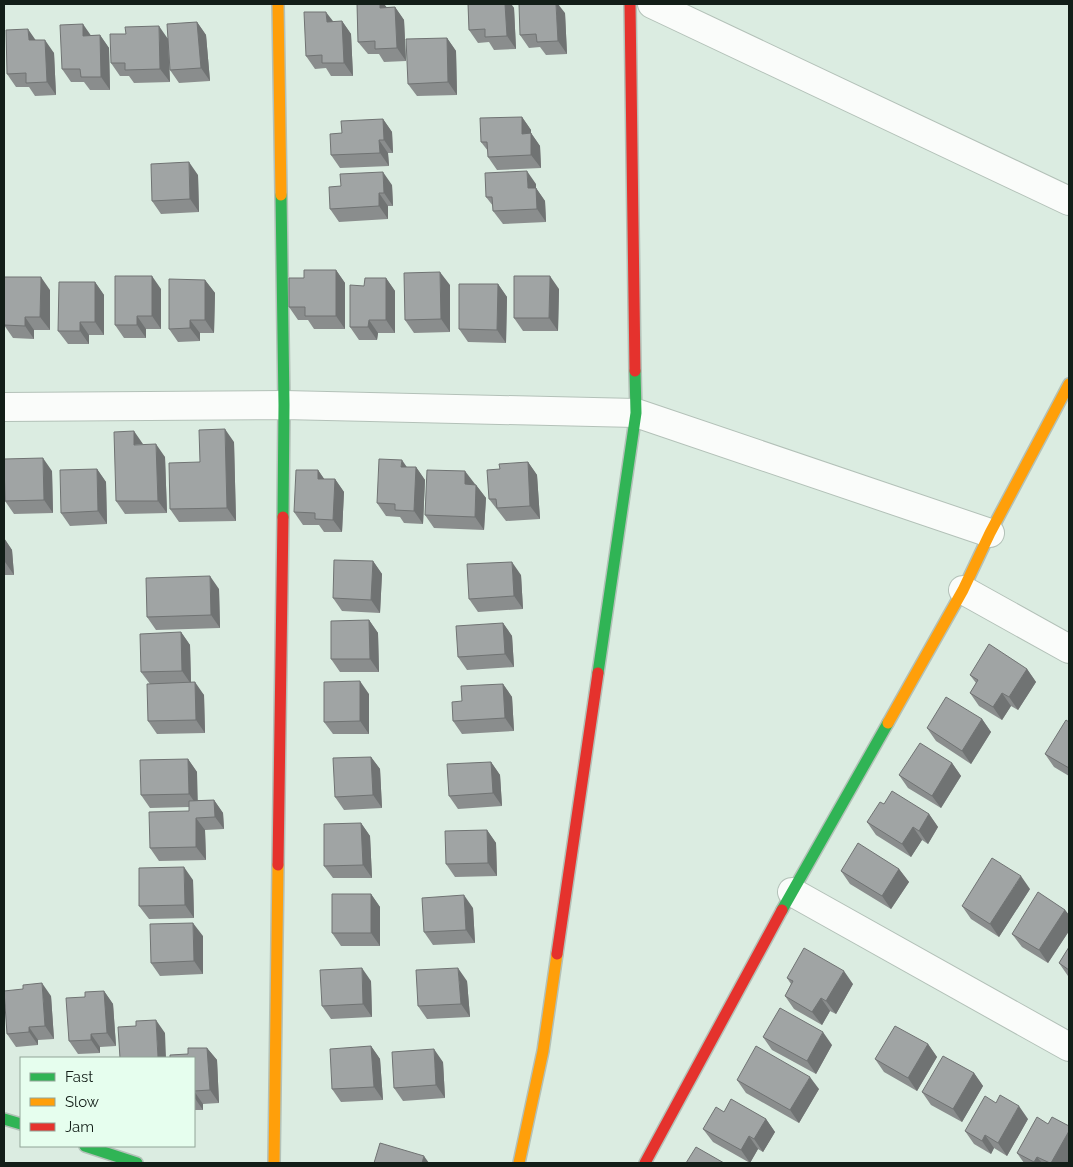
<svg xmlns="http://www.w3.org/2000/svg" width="1073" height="1167" font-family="Raleway,sans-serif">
<rect width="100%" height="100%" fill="#dbece1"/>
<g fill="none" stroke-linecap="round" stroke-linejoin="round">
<defs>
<path id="street" d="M652 4 1069 201
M4 407 284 405 636 413 990 533
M963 590 1069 649
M792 892 1069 1047"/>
<path id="fast" d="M281 195 284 405 283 517
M598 673 636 413 635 371
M782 910 888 723
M4 1119 21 1124
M85 1146 137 1163"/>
<path id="slow" d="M278 4 281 195
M888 723 963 590 990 533 1069 384
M274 1163 278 865
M519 1163 543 1051 557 954"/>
<path id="jam" d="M630 4 635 371
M278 865 283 517
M557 954 598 673
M645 1163 782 910"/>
</defs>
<!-- street casing -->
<use href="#street" stroke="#b3c1b8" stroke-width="30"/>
<!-- fast casing -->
<use href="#fast" stroke="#b3c1b8" stroke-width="14"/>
<!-- slow casing -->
<use href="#slow" stroke="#b3c1b8" stroke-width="14"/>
<!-- jam casing -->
<use href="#jam" stroke="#b3c1b8" stroke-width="14"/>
<!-- street -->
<use href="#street" stroke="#fafcfa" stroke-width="28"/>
<!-- fast -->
<use href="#fast" stroke="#30b455" stroke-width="11"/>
<!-- slow -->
<use href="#slow" stroke="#ff9f0a" stroke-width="11"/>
<!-- jam -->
<use href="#jam" stroke="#e5322d" stroke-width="11"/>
</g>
<!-- wall -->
<path fill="#8a8d8d" d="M357 4H384L386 7H395L404 20 406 61 384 62 379 54H368L358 42Z
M468 4H511L514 8 516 49 494 50 489 42 478 43 469 30Z
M565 13 567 54 546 55 540 47 529 48 520 35Z
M342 21 351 34 353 76H331L326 68 315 69 306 56 333 22Z
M197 22 206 35 210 81 179 83 170 70 168 47 170 82 134 83 129 76H120L111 63 168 38Z
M91 35H100L109 48 110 90H90L84 82H71L62 69Z
M447 38 456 51 457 95 417 96 408 84Z
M36 40 54 53 56 95 35 96 29 87H16L7 74Z
M522 117 531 130V133L540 146 541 168 497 170 488 157V151L481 142Z
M383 119 392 132 393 153H388L389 166 340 168 331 155 342 133Z
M198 175 199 212 161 214 152 201Z
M536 184V188L545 201 546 222 503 224 493 211V206L486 197Z
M392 185 393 206H388V219L339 222 330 209 341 186Z
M336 270 345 283V329H314L308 320H298L289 307 304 278Z
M386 278 395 291V333H378L377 340H359L350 327 364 286Z
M205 280 215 293 214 333H200V341L178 342 169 329Z
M95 282 104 295V335H89V344H68L58 331Z
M498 284 507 297 506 343 468 342 459 329Z
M450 285V332L414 333 405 320Z
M161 289V329H146V338H124L115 325Z
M559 289 558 331H523L514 318Z
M50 290V330H34V339L13 338 4 325Z
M234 442 236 521 179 522 170 509 200 462Z
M143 444 165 457 167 513 125 514 116 501Z
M528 462 537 475 540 519 506 521 489 499 500 469Z
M406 467H416L425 480 423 524 404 523 400 517 386 516 377 503Z
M97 469 106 482 107 524 70 526 61 513Z
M318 470 324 479H335L344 492 342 532H324L319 525H303L294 512Z
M52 471 53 513 14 514 5 501Z
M475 484 476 485 486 498 484 530 434 528 425 515Z
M4 538 12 550 14 575H4Z
M373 561 382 574 380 613 342 611 333 598Z
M521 575 523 609 478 612 469 599Z
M219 589 220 628 156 630 147 617Z
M369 620 378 633 379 672H340L331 659Z
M503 623 512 636 514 667 467 670 458 657Z
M181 632 190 645 191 682 204 695 205 733 157 734 148 721 150 684 141 672Z
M1027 669 1036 682 1018 710 1011 706 1002 720 979 706 970 693 976 683 970 675Z
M503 684 512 697 514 731 462 734 453 721 462 701Z
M369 694V734H333L324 722Z
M982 719 991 732 971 764 936 741 927 728Z
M1069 722V776L1054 767 1045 754Z
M371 757 380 769 382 808 344 810 335 797Z
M188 759 197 772V800H214L223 813 224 829 205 830 206 860 159 861 150 848 189 811V807L150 808 141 795Z
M491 762 500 775 502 806 458 809 449 796Z
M952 763 961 776 941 808 908 788 899 775Z
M884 804 929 814 938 827 928 844 922 840 911 857 876 835 867 822Z
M361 823 370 836 372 878H333L324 866Z
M487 830 496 843 497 876 455 877 446 864Z
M899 869 909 882 891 909 850 884 841 871Z
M193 880 194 918 149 919 139 906Z
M1030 889 999 937 971 919 962 906Z
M371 894 380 907V946H341L332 933Z
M473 908 475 943 433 945 424 932Z
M1065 910 1069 915V931L1048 963 1022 947 1012 934Z
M203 936V974L160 976 151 963Z
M1069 947V977L1068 976 1059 963Z
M787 978 853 984 836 1014 830 1011 822 1025 794 1009 785 996 791 984Z
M371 981 372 1017 331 1019 322 1006Z
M467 981 470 1017 427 1019 418 1006Z
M104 991 113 1004 116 1046 100 1047V1053L78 1054 69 1041 85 997Z
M51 996 54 1039 38 1040V1045L16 1047 7 1034Z
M763 1037 832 1045 816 1074 772 1050Z
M928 1044 937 1057 917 1091 884 1072 875 1059Z
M371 1046 380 1059 383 1100 341 1102 332 1089Z
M207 1048 217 1060 219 1103 203 1104V1110H194V1058L188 1054Z
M443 1062 445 1098 403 1101 394 1088Z
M974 1073 983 1086 962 1122 931 1105 922 1092Z
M737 1080 819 1089 799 1123 746 1093Z
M724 1112 766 1119 775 1132 763 1152 758 1149 750 1163 713 1142 703 1129Z
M1028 1119 1007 1156 994 1148 991 1154 974 1144 965 1131Z
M1069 1126V1160L1068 1163H1024L1017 1153Z"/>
<!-- shaded-wall -->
<path fill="#707373" d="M380 4H384L389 10 380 8Z
M505 4H511L514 8 516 49 507 36Z
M556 4H558L565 13 567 54 558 41Z
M395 7 404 20 406 61 397 48Z
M326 12 336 25 327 22Z
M342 21 351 34 353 76 344 63Z
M197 22 206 35 210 81 201 68Z
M83 24 92 37 83 36Z
M159 26 168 39 170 82 160 69Z
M28 29 37 42 29 40Z
M100 35 109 48 110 90 101 77Z
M447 38 456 51 457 95 448 82Z
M45 40 54 53 56 95 47 82Z
M522 117 531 130V133L540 146 541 168 531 155 522 134Z
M383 119 392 132 393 153 384 140Z
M379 140 388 153 389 166 380 153Z
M189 162 198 175 199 212 190 199Z
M527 171 536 184V188L545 201 546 222 537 209 528 188Z
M383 172 392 185 393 206 384 193Z
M379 193 388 206V219L379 206Z
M336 270 345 283V329L336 316Z
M440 272 450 285V332L441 319Z
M152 276 161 289V329L152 316Z
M550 276 559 289 558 331 549 318Z
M41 277 50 290V330L40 317Z
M386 278 395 291V333L386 320Z
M205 280 215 293 214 333 205 320Z
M95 282 104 295V335L95 322Z
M498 284 507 297 506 343 497 330Z
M137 316 146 329V338L137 325Z
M25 317 34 330V339L25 326Z
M190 320 200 333V341L190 328Z
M369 320 378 333 377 340 368 327Z
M80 322 89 335V344L80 331Z
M225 429 234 442 236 521 227 508Z
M134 431 143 444 134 445Z
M156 444 165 457 167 513 158 501Z
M43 458 52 471 53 513 44 500Z
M402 460 411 473 401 467Z
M528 462 537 475 540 519 530 506Z
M416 467 425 480 423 524 414 511Z
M97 469 106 482 107 524 98 511Z
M318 470 327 483 318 479Z
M465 471 475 484 474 497 465 484Z
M335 479 344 492 342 532 333 520Z
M476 485 486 498 484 530 475 517Z
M4 538 12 550 14 575 5 562Z
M373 561 382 574 380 613 371 600Z
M512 562 521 575 523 609 514 596Z
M210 576 219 589 220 628 211 615Z
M369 620 378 633 379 672 370 659Z
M503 623 512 636 514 667 505 654Z
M181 632 190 645 191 684 182 671Z
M1027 669 1036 682 1018 710 1009 697Z
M360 681 369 694V734L360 721Z
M195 682 204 695 205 733 196 720Z
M503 684 512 697 514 731 505 718Z
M1002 693 1011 706 1002 720 993 707Z
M982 719 991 732 971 764 962 751Z
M371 757 380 769 382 808 373 795Z
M188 759 197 772 198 807 189 794Z
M491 762 500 775 502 806 493 793Z
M952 763 961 776 941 808 932 796Z
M214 800 223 813 224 829 215 817Z
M929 814 938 827 928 844 919 831Z
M196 818 205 830 206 860 196 847Z
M361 823 370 836 372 878 363 865Z
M913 827 922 840 911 857 902 844Z
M487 830 496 843 497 876 488 863Z
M184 867 193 880 194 918 185 905Z
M899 869 909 882 891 909 882 896Z
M1021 876 1030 889 999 937 990 924Z
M371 894 380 907V946L371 933Z
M464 895 473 908 475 943 466 930Z
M1065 910 1069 915V931L1048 963 1039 950Z
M193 923 203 936V974L194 961Z
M362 968 371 981 372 1017 363 1004Z
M458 968 467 981 470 1017 461 1004Z
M844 971 853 984 836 1014 826 1001Z
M42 983 51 996 54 1039 45 1026Z
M104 991 113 1004 116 1046 107 1033Z
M821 998 830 1011 822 1025 812 1012Z
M156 1020 165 1033 166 1058H158Z
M29 1027 38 1040V1045L29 1032Z
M823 1032 832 1045 816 1074 807 1061Z
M91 1034 100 1047V1053L91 1040Z
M928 1044 937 1057 917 1091 908 1078Z
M371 1046 380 1059 383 1100 374 1087Z
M207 1048 217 1060 219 1103 210 1090Z
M434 1049 443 1062 445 1098 436 1085Z
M974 1073 983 1086 962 1122 953 1109Z
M810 1077 819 1089 799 1123 790 1110Z
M194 1091 203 1104V1110L194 1097Z
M1019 1106 1028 1119 1007 1156 998 1143Z
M766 1119 775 1132 763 1152 754 1139Z
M1069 1131V1160L1068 1163H1051Z
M985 1135 994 1148 991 1154 982 1141Z
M749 1136 758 1149 750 1163 741 1150Z
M424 1156 429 1163H422Z
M1037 1157 1042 1163H1035L1034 1162Z"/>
<!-- building -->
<path fill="#a0a4a4" stroke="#707373" d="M357 4H380V8L395 7 397 48 375 49V41L358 42Z
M468 4H505L507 36 485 37V29L469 30Z
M519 4H556L558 41 537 42 536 34 520 35Z
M304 12H326L327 22 342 21 344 63H322V55L306 56Z
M197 22 201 68 170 70 167 24Z
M83 24V36L100 35 101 77H81L80 69H62L60 25Z
M159 26 160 69 125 70V63H111L110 34H126L125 27Z
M28 29 29 40H45L47 82 26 83V73L7 74 6 30Z
M447 38 448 82 408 84 406 39Z
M522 117V134L531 133V155L488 157 487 142H481L480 118Z
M383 119 384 140H379L380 153 331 155 330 134 342 133 341 121Z
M189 162 190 199 152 201 151 164Z
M527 171 528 188H536L537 209 493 211 492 197H486L485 173Z
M383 172 384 193H379V206L330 209 329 187 341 186 340 174Z
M304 270H336V316H305V307H289V278H304Z
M440 272 441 319 405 320 404 273Z
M115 276H152V316H137V325H115Z
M514 276H550L549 318H514Z
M4 277H41L40 317H25V326L4 325Z
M365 278H386V320H369L368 327H350V285L364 286Z
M169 279 205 280V320H190V328L169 329Z
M59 282H95V322H80V331H58Z
M459 284H498L497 330 459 329Z
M225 429 227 508 170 509 169 463 200 462 199 430Z
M134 431V445L156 444 158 501H116L114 432Z
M43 458 44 500 5 501 4 459Z
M379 459 402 460 401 467H416L414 511 395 510V504L377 503Z
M528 462 530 506 497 508 496 499H489L487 470 500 469 499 464Z
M97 469 98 511 61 513 60 470Z
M296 470H318V479H335L333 520 315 519V513L294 512Z
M427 470 465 471V484L476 485 475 517 425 515Z
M334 560 373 561 371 600 333 598Z
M512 562 514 596 469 599 467 564Z
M210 576 211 615 147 617 146 578Z
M369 620 370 659H331V621Z
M503 623 505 654 458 657 456 626Z
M181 632 182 671 141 672 140 634Z
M989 644 1027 669 1009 697 1002 693 993 707 970 693 978 680 970 675Z
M360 681V721L324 722V682Z
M195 682 196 720 148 721 147 684Z
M503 684 505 718 453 721 452 702 462 701 461 686Z
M946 697 982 719 962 751 927 728Z
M1066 720 1069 722V768L1045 754Z
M920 743 952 763 932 796 899 775Z
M371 757 373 795 335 797 333 758Z
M188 759 189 794 141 795 140 760Z
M491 762 493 793 449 796 447 764Z
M892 791 929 814 919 831 913 827 902 844 867 822 880 802 884 804Z
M214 800 215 817 196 818V847L150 848 149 812 189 811V801Z
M361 823 363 865 324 866V824Z
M487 830 488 863 446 864 445 831Z
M858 843 899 869 882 896 841 871Z
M992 858 1021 876 990 924 962 906Z
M184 867 185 905 139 906V868Z
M1038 892 1065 910 1039 950 1012 934Z
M332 894H371V933H332Z
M464 895 466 930 424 932 422 898Z
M193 923 194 961 151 963 150 924Z
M1069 947V970L1059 963Z
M804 948 844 971 826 1001 821 998 812 1012 785 996 793 981 787 978Z
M362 968 363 1004 322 1006 320 970Z
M458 968 461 1004 418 1006 416 970Z
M42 983 45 1026 29 1027V1032L7 1034 4 991 23 989V985Z
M104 991 107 1033 91 1034V1040L69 1041 66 998 85 997V992Z
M780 1008 823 1032 807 1061 763 1037Z
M156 1020 158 1058H120L118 1027 136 1026V1021Z
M895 1026 928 1044 908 1078 875 1059Z
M371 1046 374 1087 332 1089 330 1049Z
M756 1046 810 1077 790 1110 737 1080Z
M188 1048H207L210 1090 194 1091V1097V1058H170V1055L188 1054Z
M434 1049 436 1085 394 1088 392 1052Z
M943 1056 974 1073 953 1109 922 1092Z
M1000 1095 1019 1106 998 1143 985 1135 982 1141 965 1131 985 1096 996 1103Z
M731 1099 766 1119 754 1139 749 1136 741 1150 703 1129 716 1107 724 1112Z
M1037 1117 1048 1124 1052 1117 1069 1126V1131L1051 1163H1050L1037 1157 1034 1162 1017 1153Z
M380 1143 424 1156 422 1163H374Z
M696 1147 724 1163H686Z"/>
<!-- border -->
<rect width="1073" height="1167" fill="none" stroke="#131e18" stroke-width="10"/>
<!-- legend -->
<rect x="20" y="1057" width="175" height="90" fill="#e6feee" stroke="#92a498"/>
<rect x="30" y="1073" width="25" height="8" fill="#30b455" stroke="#92a498"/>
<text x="65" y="1082" font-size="15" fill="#131e18">Fast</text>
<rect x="30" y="1098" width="25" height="8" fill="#ff9f0a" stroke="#92a498"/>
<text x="65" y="1107" font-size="15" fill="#131e18">Slow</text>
<rect x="30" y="1123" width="25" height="8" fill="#e5322d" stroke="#92a498"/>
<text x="65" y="1132" font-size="15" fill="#131e18">Jam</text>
</svg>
